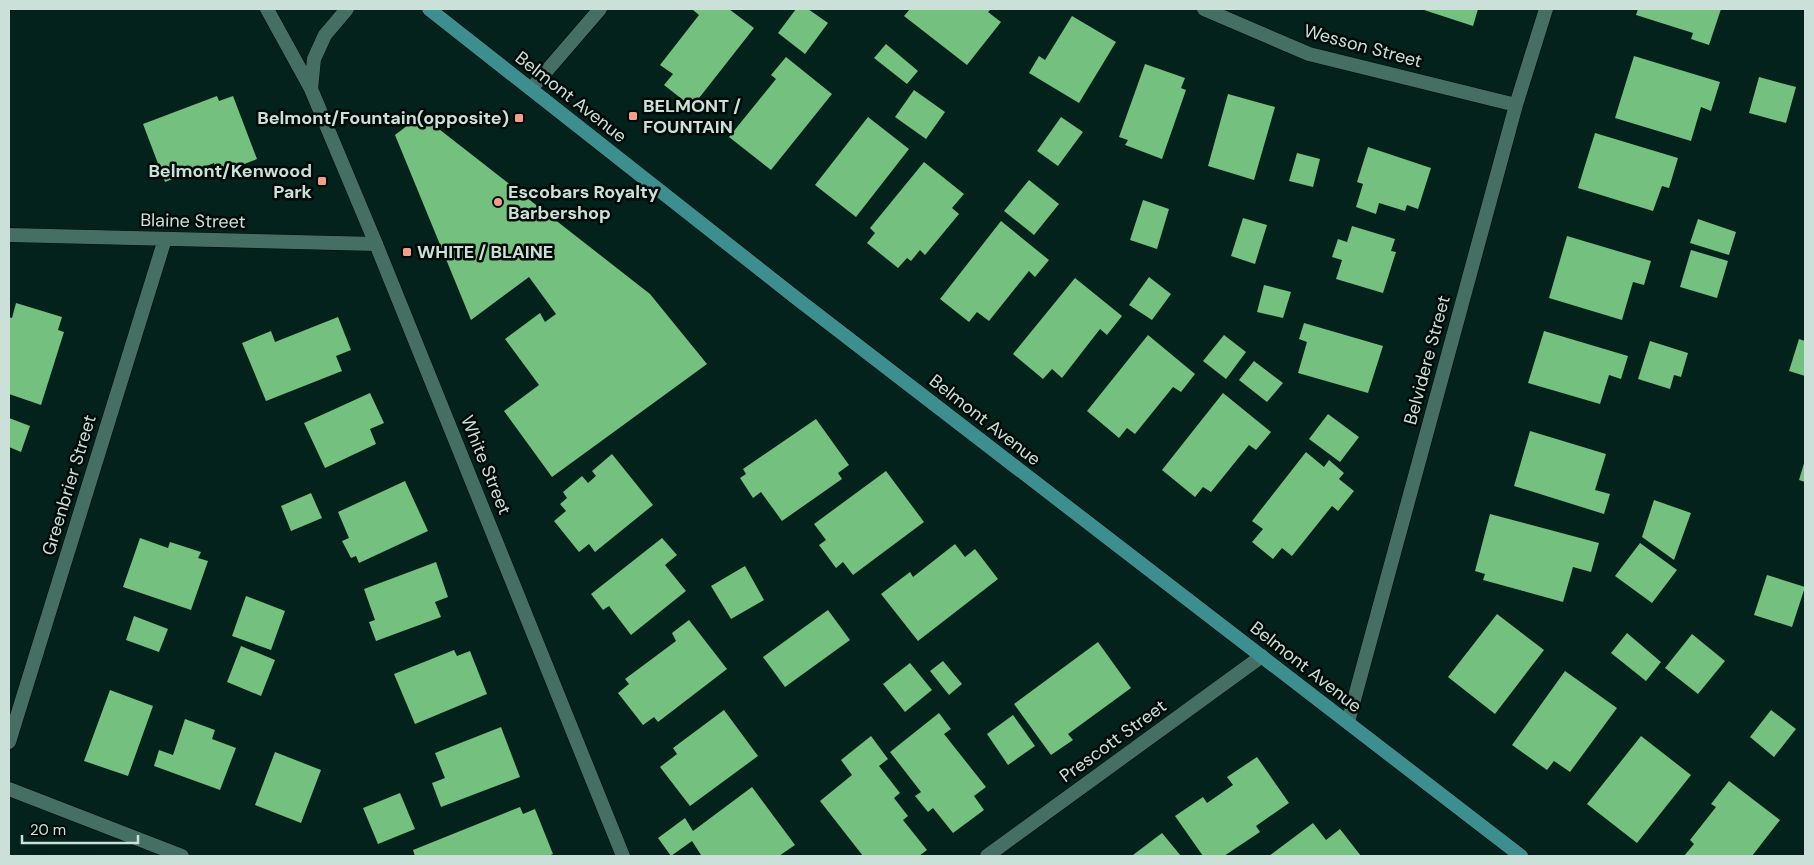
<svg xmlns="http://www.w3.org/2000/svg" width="1814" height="865" font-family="'DM Sans',sans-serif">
<rect width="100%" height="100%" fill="#03221c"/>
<!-- building -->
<path fill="#74c07f" d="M695 9H729L754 28 692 107 664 85 673 74 660 65 699 15 693 10Z
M796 9H808L828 23 805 54 778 33Z
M910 9H991L988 12 1001 22 967 65 904 16Z
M1421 9H1478L1473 26Z
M1638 9H1721L1709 45 1691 39 1693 33 1636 15Z
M1072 16 1116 42 1079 103 1029 73 1039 56 1045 60Z
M886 44 918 71 907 84 874 58Z
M1634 56 1720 82 1711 111 1701 107 1691 141 1615 118Z
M786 57 832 94 771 170 729 137 776 79 771 75Z
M1145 64 1185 78 1181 88 1186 90 1162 159 1125 145 1128 140 1119 137Z
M1759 77 1796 87 1786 123 1749 113Z
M914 90 945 112 926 139 895 117Z
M1228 94 1275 107 1254 180 1208 166Z
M217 96 219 101 233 96 257 159 218 174 214 163 165 182 143 124Z
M421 115 650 294 707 364 552 477 504 411 539 385 505 339 540 313 545 322 556 314 529 277 471 320 395 135Z
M868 117 909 149 856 217 815 185Z
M1061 117 1083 132 1058 166 1037 151Z
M1595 133 1678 158 1669 188 1662 186 1653 211 1578 188Z
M1368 147 1431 168 1418 209 1407 205 1405 211 1379 203 1376 214 1356 207 1363 184 1357 182Z
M1297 153 1320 159 1313 187 1289 181Z
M924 162 964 194 952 208 959 214 925 255 920 250 911 261 907 258 898 268 867 243 875 233 870 228Z
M1029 180 1059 204 1034 235 1004 211Z
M1143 200 1169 209 1157 249 1130 240Z
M1243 218 1267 225 1255 264 1231 256Z
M1698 219 1736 232 1729 255 1690 243Z
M1001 221 1049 260 1035 277 1029 271 989 321 977 312 969 322 940 299Z
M1352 226 1395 239 1391 251 1396 252 1383 293 1336 279 1342 260 1332 257 1338 239 1347 242Z
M1567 236 1651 261 1644 285 1633 282 1622 320 1549 298Z
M1691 250 1728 261 1717 298 1680 287Z
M1149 277 1171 294 1152 320 1129 305Z
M1075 278 1122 316 1107 335 1100 329 1062 378 1052 369 1043 379 1013 354Z
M1264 285 1291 292 1283 318 1257 312Z
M16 303 62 317 58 330 64 332 41 405 9 394V317L12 318Z
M338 317 351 350 336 356 342 371 266 401 242 343 271 331 275 342Z
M1304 323 1383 346 1368 393 1298 373 1307 342 1299 339Z
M1544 331 1628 356 1621 379 1609 375 1600 404 1528 383Z
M1148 335 1195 374 1181 392 1173 387 1135 434 1127 428 1119 438 1087 411Z
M1224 335 1246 352 1226 379 1203 361Z
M1799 339 1805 341V376L1789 371Z
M1650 341 1688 353 1681 377 1674 375 1670 389 1638 379Z
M1254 361 1283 383 1267 402 1239 380Z
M370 393 384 423 370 429 376 444 325 468 304 423Z
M1223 393 1271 432 1256 450 1249 445 1211 492 1203 487 1195 497 1162 470Z
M1328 414 1359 437 1340 462 1309 439Z
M9 418 30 426 21 452 9 447Z
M816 419 849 465 838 473 842 479 782 521 761 492 753 498 740 478 746 474 743 469Z
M1530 431 1606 454 1595 490 1610 494 1604 514 1514 486Z
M1306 452 1324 467 1329 460 1344 473 1339 479 1354 491 1338 511 1332 506 1292 556 1282 548 1273 559 1252 542 1263 529 1252 521Z
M612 454 653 505 595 552 589 544 579 552 554 521 566 511 560 504 567 498 563 492 582 476 588 483 596 476 592 471Z
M1805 460V482L1799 480Z
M886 471 924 522 853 575 843 562 836 568 819 545 826 540 814 524Z
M405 481 428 531 359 563 356 556 351 558 342 541 349 538 338 512Z
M311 493 322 518 291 531 281 506Z
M1654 500 1691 513 1674 560 1642 537Z
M1490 514 1599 543 1591 572 1573 567 1563 602 1483 580 1485 574 1475 571Z
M140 538 168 548 170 542 201 552 198 558 208 561 191 610 123 587Z
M662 538 677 555 665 565 686 591 631 635 609 606 603 610 591 594Z
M1640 543 1677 570 1652 603 1615 576Z
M955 544 965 557 975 549 998 579 918 641 881 594 910 572 913 577Z
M436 562 448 597 435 602 441 617 376 641 369 622 375 620 364 589Z
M745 566 764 600 731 619 711 586Z
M1767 575 1805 587 1792 627 1754 615Z
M246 596 285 611 271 650 232 636Z
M828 610 850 640 785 687 763 657Z
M1497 614 1544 650 1495 714 1448 677Z
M134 616 168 629 159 652 126 640Z
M689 620 727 669 658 722 654 717 643 725 618 693 629 684 625 679 676 641 672 633Z
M1627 633 1661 662 1646 681 1611 653Z
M1692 634 1725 661 1698 694 1665 668Z
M1098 642 1131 688 1068 734 1073 740 1051 755 1014 704Z
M241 646 275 660 261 696 227 682Z
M454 650 457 656 470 651 487 694 415 724 394 674Z
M943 661 962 684 949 695 930 671Z
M910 663 932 690 905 712 883 684Z
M1565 671 1617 708 1570 772 1554 761 1547 770 1512 745Z
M110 690 153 706 128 776 84 761Z
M724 710 758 756 690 806 660 767 677 754 673 748Z
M1771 710 1796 729 1774 757 1750 737Z
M939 713 951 729 944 734 986 787 974 796 984 810 953 833 933 808 928 812 915 796 921 792 890 752Z
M1013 715 1035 746 1008 765 987 734Z
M185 719 215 730 212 739 236 748 220 790 154 766 159 750 173 755Z
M501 727 520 777 441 807 432 783 445 778 435 753Z
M871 736 888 759 879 766 900 793 894 798 908 816 903 820 927 850 919 856H863L820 801 852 775 841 760Z
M1641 736 1691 775 1637 843 1587 804Z
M275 752 321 770 301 823 255 805Z
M1257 757 1289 803 1256 826 1260 832 1224 856H1203L1175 816 1203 797 1207 803 1233 785 1227 777Z
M1729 781 1780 820 1752 856H1684L1694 844 1690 840 1716 807 1711 804Z
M752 787 795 845 779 856H700L701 855 692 841 671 856 658 838 685 818 693 831Z
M400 793 415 829 378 844 363 808Z
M520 807 523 814 535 809 553 854 548 856H415L413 850Z
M1313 823 1326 840 1340 829 1361 856H1269Z
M1162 833 1181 856H1134L1133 855Z"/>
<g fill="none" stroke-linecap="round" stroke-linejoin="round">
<defs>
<path id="minor" d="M1204 9 1309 54 1516 105
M9 235 376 244
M1348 722 1516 105 1546 9
M9 742 165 239
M9 789 182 856
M987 856 1262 656"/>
<path id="tertiary" d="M531 89 600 9"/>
<path id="secondary" d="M267 9 311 89 376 244 623 856
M311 89 314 59 325 35 347 9"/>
<path id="primary" d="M429 9 800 301 1521 856"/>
</defs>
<!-- minor casing -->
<use href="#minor" stroke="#000a06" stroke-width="15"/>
<!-- tertiary casing -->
<use href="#tertiary" stroke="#000a06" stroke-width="15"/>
<!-- secondary casing -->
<use href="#secondary" stroke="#000a06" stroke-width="15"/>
<!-- primary casing -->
<use href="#primary" stroke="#000a06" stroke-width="15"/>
<!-- minor -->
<use href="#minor" stroke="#466f64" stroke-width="14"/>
<!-- tertiary -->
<use href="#tertiary" stroke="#466f64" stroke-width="14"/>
<!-- secondary -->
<use href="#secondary" stroke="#466f64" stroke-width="14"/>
<!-- primary -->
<use href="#primary" stroke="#3d8e8f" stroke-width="14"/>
</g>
<!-- markers -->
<g fill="#f49e87" stroke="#000a07" stroke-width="2">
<rect x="628" y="111" width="10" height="10" rx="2.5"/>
<rect x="514" y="113" width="10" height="10" rx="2.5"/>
<rect x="317" y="176" width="10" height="10" rx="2.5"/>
<circle cx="498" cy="202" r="5"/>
<rect x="402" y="247" width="10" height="10" rx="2.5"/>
</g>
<g text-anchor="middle" stroke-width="5" stroke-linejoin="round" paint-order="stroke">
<!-- street labels -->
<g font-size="18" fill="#cae0d9" stroke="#000a07">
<text transform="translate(1363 46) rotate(15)" y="6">Wesson Street</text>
<text transform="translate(571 97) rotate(38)" y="6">Belmont Avenue</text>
<text transform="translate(193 221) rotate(1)" y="6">Blaine Street</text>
<text transform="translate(1427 360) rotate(-75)" y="6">Belvidere Street</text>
<text transform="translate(985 420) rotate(38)" y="6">Belmont Avenue</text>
<text transform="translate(486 465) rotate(68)" y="6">White Street</text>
<text transform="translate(69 485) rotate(-73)" y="6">Greenbrier Street</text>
<text transform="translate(1306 667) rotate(38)" y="6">Belmont Avenue</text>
<text transform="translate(1113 741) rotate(-36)" y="6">Prescott Street</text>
</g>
<!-- poi labels -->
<g font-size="18" font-weight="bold" fill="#cae0d9" stroke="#000a07" text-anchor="start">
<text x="643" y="112">BELMONT /<tspan x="643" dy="21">FOUNTAIN</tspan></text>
<text x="509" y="124" text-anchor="end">Belmont/Fountain(opposite)</text>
<text x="312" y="177" text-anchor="end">Belmont/Kenwood<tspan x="312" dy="21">Park</tspan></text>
<text x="508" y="198">Escobars Royalty<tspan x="508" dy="21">Barbershop</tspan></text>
<text x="417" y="258">WHITE / BLAINE</text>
</g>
</g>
<!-- border -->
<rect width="1814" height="865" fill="none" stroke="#cae0d9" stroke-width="20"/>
<!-- scale -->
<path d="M22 835v8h116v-8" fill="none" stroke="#cae0d9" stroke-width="2.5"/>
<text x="30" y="835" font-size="15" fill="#cae0d9" stroke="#000a07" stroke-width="4" paint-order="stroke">20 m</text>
</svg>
